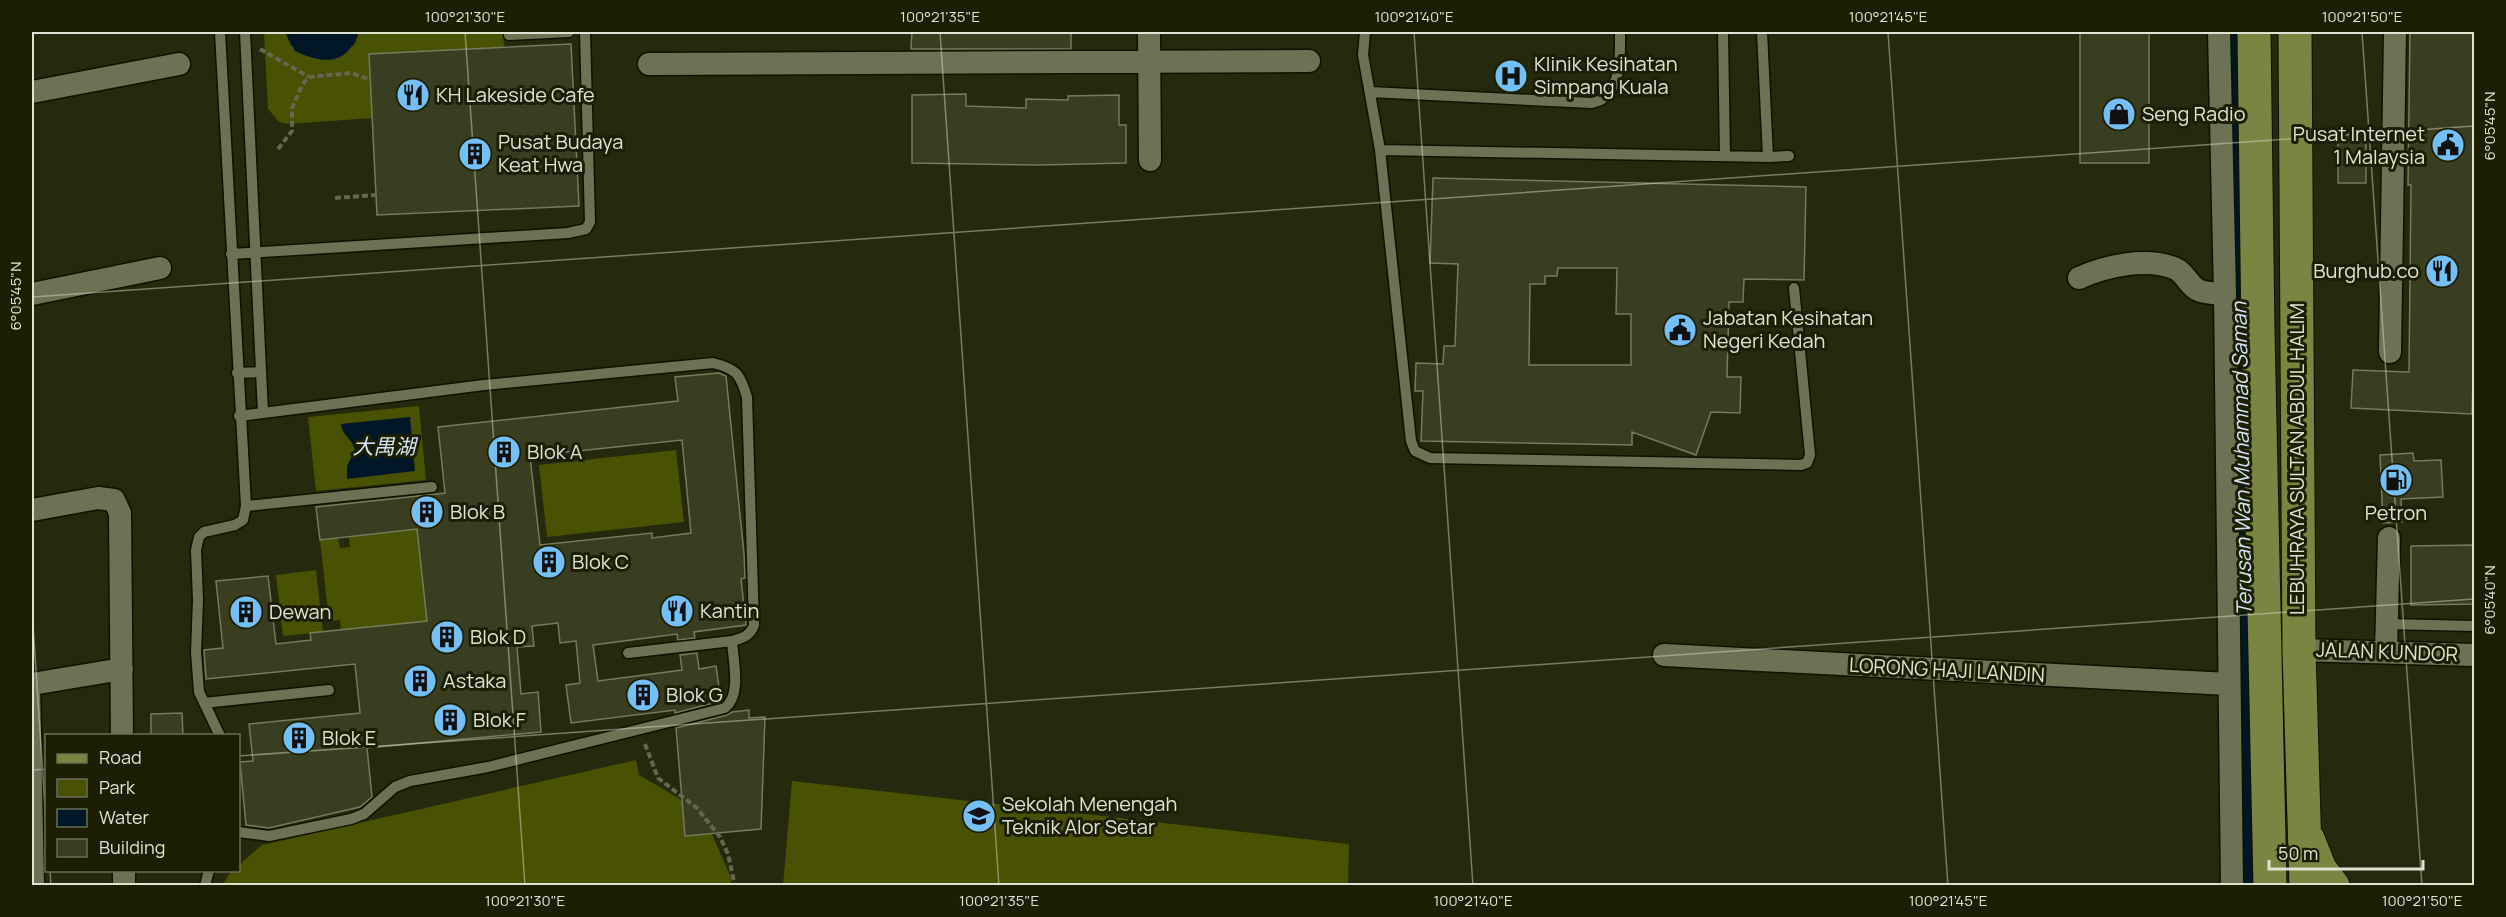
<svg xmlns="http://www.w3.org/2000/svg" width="2506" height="917" font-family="Manrope,'Noto Sans SC',sans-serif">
<rect width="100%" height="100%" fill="#25290d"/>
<!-- green -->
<path fill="#495103" d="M264 32H285L291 46H354L359 32H503L504 47 370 54 373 118 287 124 279 122 268 109Z
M419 406 426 480 316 491 308 417Z
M676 450 684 522 547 537 539 465Z
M467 524 477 616 341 630 340 620 329 621 320 540 338 538 340 548 350 547 349 536Z
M316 570 323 632 283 636 276 575Z
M636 760 639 775 680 799 712 834 731 878V886H222L231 871 238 870 239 865 262 845Z
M792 781 1349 844 1348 885H783Z"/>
<!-- water -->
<path fill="#011626" d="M285 32H359C347 65 325 65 295 51Z
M410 417 415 471 347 479V466L355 450C352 438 342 436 341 424Z"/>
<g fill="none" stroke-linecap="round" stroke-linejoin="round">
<!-- canal -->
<path stroke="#011626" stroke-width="21" d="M2237 32 2248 886"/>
</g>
<!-- building -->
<path fill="#393e21" stroke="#757b5c" stroke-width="1.5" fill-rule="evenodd" d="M912 32H1071V49H911Z
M2080 32H2149V163H2080Z
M2410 32H2475V318L2472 414 2351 408 2353 370 2409 372 2411 185H2408Z
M571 44 579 206 377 215 369 54Z
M966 94V106L1026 108V99L1068 100V96L1119 95V125H1126V163L1039 165 912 163V95Z
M2338 133H2366V183H2338Z
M1433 178 1806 187 1804 280 1744 279 1743 302H1729L1727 377H1741L1740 413 1711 412 1696 455 1632 432V445L1421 441 1423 391H1415L1416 363 1443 364 1444 346H1455L1458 264 1430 263ZM1558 268H1617L1616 314H1631V365H1529L1530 284H1545V276H1557Z
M719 373 726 376 744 554 745 578 741 579 746 625 694 632 695 638 678 640 677 634 593 645 598 681 682 670 680 655 697 653 699 669 716 666 721 701 675 713V710L571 723 566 685 580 683 576 641 560 643 558 623 532 626 534 646 517 647 521 694 538 692 541 732 367 748 372 797 360 807 269 828 246 825 240 762 253 761 249 724 360 713 355 664 206 679 204 650 223 648 216 581 268 576 276 644 311 640 310 633 427 621 417 529 320 540 316 507 445 493 438 427 678 401 675 377ZM682 440 691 533 652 538V533L540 545 530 456Z
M2413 453 2414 461 2441 460 2443 497 2401 499 2402 522 2383 523 2380 455Z
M2475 545V604L2411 605V546Z
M749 710V718L765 717 761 829 685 836 676 728 727 715 732 712Z
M182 713 183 735H151V714Z"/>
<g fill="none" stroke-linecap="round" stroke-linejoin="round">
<defs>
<path id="service" d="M220 32 246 506 243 520 235 525 204 532 199 537 196 550 198 600 196 652 199 692 220 736
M245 32 263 413
M1365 32 1363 55 1380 150 1411 441 1415 451 1430 458 1801 465 1807 463 1810 455 1794 288
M1723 32 1725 156
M1762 32 1768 157
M509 35 569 32
M1370 92 1592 103C1596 102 1602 100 1605 97 1622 82 1620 52 1620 32
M1380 150 1768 157 1789 156
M231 254 568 233 586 229 590 222 585 32
M237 373 261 372
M239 416 484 385 713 363C737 369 740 374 747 397L754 625C750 636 743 638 732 641L628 653
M246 506 432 487
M2386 624 2474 626
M35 683 39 886
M204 703 329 690
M238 832 269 836 351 819 364 814 395 787 410 781 488 767 725 708C742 694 733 661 732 641
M205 886 209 870"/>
<path id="minor" d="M1149 32 1150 160
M2219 32 2225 294 2232 886
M649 64 1309 61
M32 92 179 64
M2079 278C2105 266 2146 257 2174 268 2185 272 2188 285 2198 290 2206 294 2217 293 2225 294
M32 294 160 268
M2390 352 2395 32
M32 510 98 498 114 500 120 513 122 736
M2299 650 2474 655
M2386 652 2389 538
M1664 655 2229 684
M32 684 122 669
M124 870V886"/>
<path id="primary" d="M2254 32 2258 332 2270 886
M2295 32 2299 650 2306 886
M2308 839 2320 869 2333 886"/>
</defs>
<!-- service casing -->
<use href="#service" stroke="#0e1200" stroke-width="13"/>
<!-- minor casing -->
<use href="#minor" stroke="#0e1200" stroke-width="25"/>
<!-- primary casing -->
<use href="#primary" stroke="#0e1200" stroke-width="35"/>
<!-- path -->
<path stroke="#64684f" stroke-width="4" stroke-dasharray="6 3" stroke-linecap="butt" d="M260 49 309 77
M278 149 292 131V108L302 85 309 77 351 73 371 80
M335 198 376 195
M645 744 658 778 697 808 720 837 728 854 735 886"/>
<!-- service -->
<use href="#service" stroke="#6d7254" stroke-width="10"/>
<!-- minor -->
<use href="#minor" stroke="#6d7254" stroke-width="22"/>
<!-- primary -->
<use href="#primary" stroke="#7b8542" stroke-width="33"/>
</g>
<!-- ticks -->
<path fill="none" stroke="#dfe3d2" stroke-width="1.5" stroke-opacity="0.45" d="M465 32 525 886M940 32 999 886M1414 32 1473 886M1888 32 1948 886M2362 32 2422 886M32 297 2474 126M32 609 46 823M238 756 2474 599M32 770 46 769M50 870 51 886"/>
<!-- icons -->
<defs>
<symbol id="hospital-disc" viewBox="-11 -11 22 22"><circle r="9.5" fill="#74c0f6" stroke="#1c1f04"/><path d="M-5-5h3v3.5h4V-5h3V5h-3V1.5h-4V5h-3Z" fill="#111"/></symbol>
<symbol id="restaurant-disc" viewBox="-11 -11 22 22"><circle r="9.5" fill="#74c0f6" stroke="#1c1f04"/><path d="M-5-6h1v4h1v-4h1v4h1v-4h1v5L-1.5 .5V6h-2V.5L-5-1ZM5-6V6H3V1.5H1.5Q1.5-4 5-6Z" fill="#111"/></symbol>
<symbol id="shop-disc" viewBox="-11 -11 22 22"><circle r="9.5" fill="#74c0f6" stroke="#1c1f04"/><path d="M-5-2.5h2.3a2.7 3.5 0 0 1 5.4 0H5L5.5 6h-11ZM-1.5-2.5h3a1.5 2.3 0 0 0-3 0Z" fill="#111"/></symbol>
<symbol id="civic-disc" viewBox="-11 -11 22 22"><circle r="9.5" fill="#74c0f6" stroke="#1c1f04"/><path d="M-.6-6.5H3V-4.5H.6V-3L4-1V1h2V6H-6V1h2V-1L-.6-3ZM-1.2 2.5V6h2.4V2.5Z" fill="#111"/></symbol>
<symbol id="building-disc" viewBox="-11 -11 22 22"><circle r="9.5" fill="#74c0f6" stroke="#1c1f04"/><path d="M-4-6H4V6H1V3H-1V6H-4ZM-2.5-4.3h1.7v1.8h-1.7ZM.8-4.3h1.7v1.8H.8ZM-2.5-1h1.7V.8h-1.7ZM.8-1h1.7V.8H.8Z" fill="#111"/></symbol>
<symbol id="fuel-disc" viewBox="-11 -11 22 22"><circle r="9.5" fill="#74c0f6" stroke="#1c1f04"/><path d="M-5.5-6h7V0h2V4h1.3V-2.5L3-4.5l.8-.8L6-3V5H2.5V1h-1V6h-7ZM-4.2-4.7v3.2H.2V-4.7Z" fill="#111"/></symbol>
<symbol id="school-disc" viewBox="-11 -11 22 22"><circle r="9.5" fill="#74c0f6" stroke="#1c1f04"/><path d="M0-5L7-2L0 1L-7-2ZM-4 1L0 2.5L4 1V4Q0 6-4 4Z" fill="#111"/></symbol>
</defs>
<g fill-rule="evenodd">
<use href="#hospital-disc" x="1492" y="57" width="38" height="38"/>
<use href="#restaurant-disc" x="394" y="76" width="38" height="38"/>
<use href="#shop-disc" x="2100" y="95" width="38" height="38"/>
<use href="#civic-disc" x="2429" y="126" width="38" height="38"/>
<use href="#building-disc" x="456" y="135" width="38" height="38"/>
<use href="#restaurant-disc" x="2423" y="252" width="38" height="38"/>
<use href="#civic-disc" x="1661" y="311" width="38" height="38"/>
<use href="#building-disc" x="485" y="433" width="38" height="38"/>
<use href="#fuel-disc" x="2377" y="461" width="38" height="38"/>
<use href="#building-disc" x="408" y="493" width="38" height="38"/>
<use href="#building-disc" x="530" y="543" width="38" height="38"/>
<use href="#restaurant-disc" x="658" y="592" width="38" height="38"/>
<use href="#building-disc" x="227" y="593" width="38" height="38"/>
<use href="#building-disc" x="428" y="618" width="38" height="38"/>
<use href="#building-disc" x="401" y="662" width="38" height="38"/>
<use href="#building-disc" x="624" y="676" width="38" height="38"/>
<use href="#building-disc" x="431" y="701" width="38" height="38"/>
<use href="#building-disc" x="280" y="719" width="38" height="38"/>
<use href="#school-disc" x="960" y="797" width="38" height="38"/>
</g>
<g text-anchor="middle" stroke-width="6" stroke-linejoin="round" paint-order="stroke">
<!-- poi labels -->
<g font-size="20" fill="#dfe3d2" stroke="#1c1f04" text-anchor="start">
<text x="1534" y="71">Klinik Kesihatan<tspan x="1534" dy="23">Simpang Kuala</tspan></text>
<text x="436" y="102">KH Lakeside Cafe</text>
<text x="2142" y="121">Seng Radio</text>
<text x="2425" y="141" text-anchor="end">Pusat Internet<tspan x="2425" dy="23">1 Malaysia</tspan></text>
<text x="498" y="149">Pusat Budaya<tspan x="498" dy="23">Keat Hwa</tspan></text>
<text x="2419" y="278" text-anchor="end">Burghub.co</text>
<text x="1703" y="325">Jabatan Kesihatan<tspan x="1703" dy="23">Negeri Kedah</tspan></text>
<text x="527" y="459">Blok A</text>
<text x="450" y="519">Blok B</text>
<text x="2396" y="520" text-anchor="middle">Petron</text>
<text x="572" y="569">Blok C</text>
<text x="700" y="618">Kantin</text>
<text x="269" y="619">Dewan</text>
<text x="470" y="644">Blok D</text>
<text x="443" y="688">Astaka</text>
<text x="666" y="702">Blok G</text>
<text x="473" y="727">Blok F</text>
<text x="322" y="745">Blok E</text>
<text x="1002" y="811">Sekolah Menengah<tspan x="1002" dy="23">Teknik Alor Setar</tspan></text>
</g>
<!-- street labels -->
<g font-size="20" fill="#dfe3d2" stroke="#1c1f04">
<text transform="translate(2297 459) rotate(-90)" y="7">LEBUHRAYA SULTAN ABDUL HALIM</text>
<text transform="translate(2387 652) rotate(2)" y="7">JALAN KUNDOR</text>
<text transform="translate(1947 670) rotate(3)" y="7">LORONG HAJI LANDIN</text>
</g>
<!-- water labels -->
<g font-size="21" font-style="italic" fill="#d3e5f3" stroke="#1c1f04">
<text x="384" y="454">大禺湖</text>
<text transform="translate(2242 459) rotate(-91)" y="7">Terusan Wan Muhammad Saman</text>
</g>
</g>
<!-- border -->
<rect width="2506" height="917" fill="none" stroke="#1c1f04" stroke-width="66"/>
<!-- legend -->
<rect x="45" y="734" width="195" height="138" fill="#1c1f04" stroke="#6a6d56" stroke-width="1.5"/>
<rect x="57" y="754" width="30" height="9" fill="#7b8542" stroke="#6a6d56" stroke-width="1.5"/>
<text x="99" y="764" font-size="18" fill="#dfe3d2">Road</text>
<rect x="57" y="779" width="30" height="18" fill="#495103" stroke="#6a6d56" stroke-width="1.5"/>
<text x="99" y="794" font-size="18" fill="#dfe3d2">Park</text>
<rect x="57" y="809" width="30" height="18" fill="#011626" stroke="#6a6d56" stroke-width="1.5"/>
<text x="99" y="824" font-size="18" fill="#dfe3d2">Water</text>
<rect x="57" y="839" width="30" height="18" fill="#393e21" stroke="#6a6d56" stroke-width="1.5"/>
<text x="99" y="854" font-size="18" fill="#dfe3d2">Building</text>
<!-- scale -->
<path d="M2269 860v9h154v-9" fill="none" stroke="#dfe3d2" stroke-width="3"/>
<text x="2278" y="860" font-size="18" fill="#dfe3d2" stroke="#1c1f04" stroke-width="4.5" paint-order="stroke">50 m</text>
<rect x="33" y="33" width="2440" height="851" fill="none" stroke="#dfe3d2" stroke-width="2"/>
<g font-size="15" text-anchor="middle" fill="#dfe3d2">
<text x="465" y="22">100°21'30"E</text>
<text x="940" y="22">100°21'35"E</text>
<text x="1414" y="22">100°21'40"E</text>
<text x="1888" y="22">100°21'45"E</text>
<text x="2362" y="22">100°21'50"E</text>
<text transform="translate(2490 126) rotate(-90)" y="5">6°05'45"N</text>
<text transform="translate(16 296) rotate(-90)" y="5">6°05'45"N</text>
<text transform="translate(2490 600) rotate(-90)" y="5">6°05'40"N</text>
<text x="525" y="906">100°21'30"E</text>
<text x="999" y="906">100°21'35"E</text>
<text x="1473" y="906">100°21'40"E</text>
<text x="1948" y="906">100°21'45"E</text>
<text x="2422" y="906">100°21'50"E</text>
</g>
</svg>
